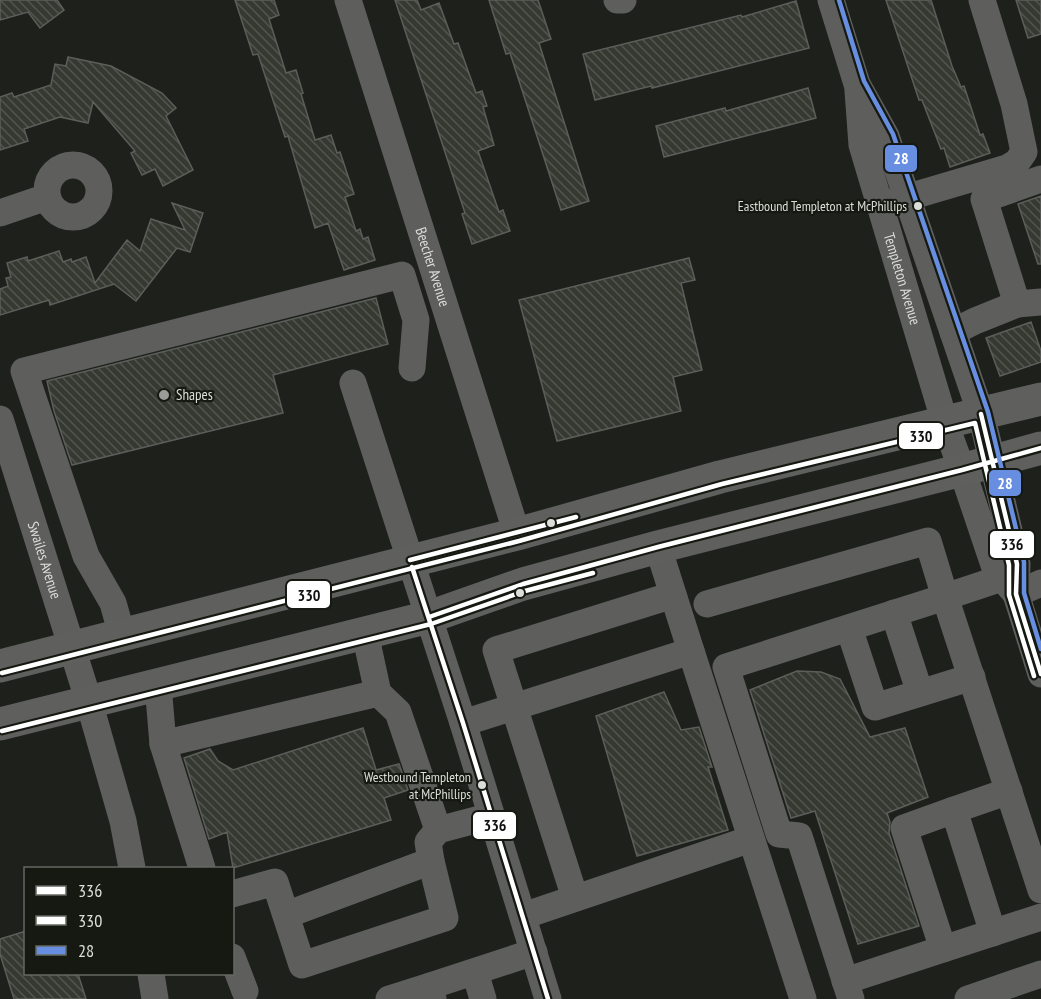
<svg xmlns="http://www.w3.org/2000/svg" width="1041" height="999" font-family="'PT Sans Narrow',sans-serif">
<defs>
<pattern id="building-back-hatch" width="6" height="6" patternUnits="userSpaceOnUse" patternTransform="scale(1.5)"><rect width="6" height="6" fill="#363931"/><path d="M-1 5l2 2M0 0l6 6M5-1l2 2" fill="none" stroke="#52554e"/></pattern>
</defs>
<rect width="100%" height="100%" fill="#1e201c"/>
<!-- building -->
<path fill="url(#building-back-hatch)" stroke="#5c5e5a" stroke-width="1.5" d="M0 0H57L64 10 40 28 28 12 0 20Z
M235 0H274L279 15 269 19 286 73 296 70 303 93 301 94 315 140 331 135 337 153 340 152 354 194 345 197 356 231 360 229 363 239 368 237 375 260 344 270 328 223 315 228 288 136 285 137 258 54 253 55Z
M395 0H417L421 10 439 3 454 44 458 43 476 93 482 91 487 106 483 107 494 145 478 151 499 212 503 210 510 231 472 244 462 214 465 213Z
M489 0H538L551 39 539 43 589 201 561 210 510 53 506 54Z
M886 0H931L952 66 961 87 964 86 980 135 983 134 990 153 950 167 944 148 941 149 922 100H919Z
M1016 0H1041V34L1028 38Z
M796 1 809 48 652 88 651 86 595 100 583 54 741 15 742 17Z
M68 57 111 66 162 93 176 108 166 116 193 170 163 186 155 169 142 175 131 153 135 151 93 102 88 123 60 117 24 129 28 141 0 150V97L12 93 14 97 51 85 55 64 66 66Z
M808 88 816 118 664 157 656 126 725 108 726 111Z
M1041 196V264H1038L1018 204Z
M172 203 203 213 190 252 177 248 136 301 114 284 50 305 49 300 0 315V289L8 286 6 278 11 277 7 263 27 257 28 261 59 251 63 262 71 259 72 262 86 257 95 283 127 240 140 251 151 219 185 230Z
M689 258 695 280 681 283 702 370 673 377 681 411 557 441 519 300Z
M376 298 388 344 273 375 283 413 72 465 54 411 47 381Z
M1031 322 1041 351V362L1000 376 986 338Z
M797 671 821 672 840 679 870 737 905 728 928 797 887 813 890 822 889 833 919 926 858 944 815 811 791 818 750 690Z
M664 692 681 730 699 727 712 767H708L728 830 637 856 596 716Z
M363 728 376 770 399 764 408 790 384 798 391 820 233 868 227 832 209 839 184 758 210 749 218 761 233 770Z
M26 931V974H78L86 999H14L0 954V939Z"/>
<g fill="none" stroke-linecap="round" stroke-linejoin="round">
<!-- minor -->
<g stroke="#5e5f5d" stroke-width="27">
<path id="s1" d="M348 0 517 534"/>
<path d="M617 0H623"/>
<path d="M831 0 857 84 886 136 981 414 1017 564 1016 594 1041 674"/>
<path id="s2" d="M858 91 862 145 945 423 962 470 996 571 1016 594"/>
<circle cx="73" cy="191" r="26"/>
<path d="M1041 179 984 199 1017 304 1041 302"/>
<path d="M892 202 1007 168 1017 162 1024 152 1014 104 982 0"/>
<path d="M0 213 47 197"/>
<path d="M953 332 975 321 1017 304"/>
<path d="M353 383 463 723 548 999"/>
<path id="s3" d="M0 419 89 702 123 821 132 868"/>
<path d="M1016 594 1041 583"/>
<path d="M707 604 928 541 945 597 1002 578"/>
<path d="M894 613 920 693"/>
<path d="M849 628 875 707 972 677"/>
<path d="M365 633 378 693 398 712 438 830"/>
<path d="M122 635 113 603 86 556 24 371 402 275 416 320 412 368"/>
<path d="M691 651 803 999"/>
<path d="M158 685 163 744 202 868"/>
<path d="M463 723 691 651 658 547"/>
<path d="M163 744 378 693"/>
<path d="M232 894 275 882 302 965 445 918 431 861 428 842 438 830 491 816"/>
<path d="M575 898 496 650 673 595"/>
<path d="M286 915 431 861"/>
<path d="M523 916 751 839"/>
<path d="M993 933 954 810 1009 791"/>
<path d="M943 949 904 828 954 810"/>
<path d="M232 957 245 991"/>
<path d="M475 972 483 999"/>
<path d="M151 974 155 999"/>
<path d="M845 981 1041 917"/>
<path d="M389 999 430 986"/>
<path d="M433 999 430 986 534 952"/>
<path d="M851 999 799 836 779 834 726 667 945 597 1041 890"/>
<path d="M968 999 1041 974"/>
</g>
<!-- major -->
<path stroke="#5f605d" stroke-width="33" d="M0 666 517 534 720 477 1041 399
M0 724 429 617 523 584 658 547 962 470 1041 448"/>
<defs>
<path id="bus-1" d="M981 414 1017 564 1016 594 1041 674
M410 560 576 517
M412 567 463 723 548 999
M429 617 523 584 658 547 962 470 1041 448"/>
<path id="bus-2" d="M2 673 519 541 722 484 975 423 1009 565V595L1034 676
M2 731 431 624 525 591 593 573"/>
<path id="bus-3" d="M839 0 864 81 893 134 988 412 1024 562V593L1041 649"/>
</defs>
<!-- bus-1 casing -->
<use href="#bus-1" stroke="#151911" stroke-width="9"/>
<!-- bus-2 casing -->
<use href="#bus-2" stroke="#151911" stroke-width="9"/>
<!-- bus-3 casing -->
<use href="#bus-3" stroke="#151911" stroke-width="9"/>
<!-- bus-1 -->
<use href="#bus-1" stroke="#fff" stroke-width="4.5"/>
<!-- bus-2 -->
<use href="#bus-2" stroke="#fff" stroke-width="4.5"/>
<!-- bus-3 -->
<use href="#bus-3" stroke="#678ee0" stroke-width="4.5"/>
</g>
<!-- markers -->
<g fill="#dcded9" stroke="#151911" stroke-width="2">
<circle cx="918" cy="206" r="5"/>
<circle cx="551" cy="523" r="5"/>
<circle cx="520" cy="593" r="5"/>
<circle cx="482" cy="785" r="5"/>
</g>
<circle fill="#9a9c97" stroke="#151911" stroke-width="2" cx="164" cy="395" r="6"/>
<g text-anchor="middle" stroke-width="4.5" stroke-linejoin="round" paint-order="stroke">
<!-- bus labels -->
<g font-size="14" fill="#dcded9" stroke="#151911" text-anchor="end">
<text x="907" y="211">Eastbound Templeton at McPhillips</text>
<text x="471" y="782">Westbound Templeton<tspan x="471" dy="17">at McPhillips</tspan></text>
</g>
<!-- street labels -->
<g font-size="15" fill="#dcded9" stroke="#151911">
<text dy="5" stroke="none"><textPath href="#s1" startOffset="280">Beecher Avenue</textPath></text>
<text dy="5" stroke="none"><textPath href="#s2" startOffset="194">Templeton Avenue</textPath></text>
<text dy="5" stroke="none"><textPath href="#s3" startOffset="148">Swailes Avenue</textPath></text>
</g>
<!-- poi labels -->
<g font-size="15" fill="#dcded9" stroke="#151911" text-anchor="start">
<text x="176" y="400">Shapes</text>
</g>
</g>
<g stroke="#151911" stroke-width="2">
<rect x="884" y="144" width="34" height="29" rx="6" fill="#678ee0"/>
<rect x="898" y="422" width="46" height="28" rx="6" fill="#fff"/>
<rect x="988" y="469" width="34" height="28" rx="6" fill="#678ee0"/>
<rect x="989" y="530" width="46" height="29" rx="6" fill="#fff"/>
<rect x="286" y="580" width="45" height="29" rx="6" fill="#fff"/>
<rect x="472" y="811" width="45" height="29" rx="6" fill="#fff"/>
</g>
<g font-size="16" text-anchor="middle" font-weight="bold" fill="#fff">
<text x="901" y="164">28</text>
<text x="1005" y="489">28</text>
</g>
<g font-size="16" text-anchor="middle" font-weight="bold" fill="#111">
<text x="921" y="442">330</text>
<text x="1012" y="550">336</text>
<text x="309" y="601">330</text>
<text x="495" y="831">336</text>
</g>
<!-- legend -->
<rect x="24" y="867" width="210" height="108" fill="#151911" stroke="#656861" stroke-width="1.5"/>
<rect x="36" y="886" width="30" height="9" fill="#ffffff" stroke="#656861" stroke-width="1.5"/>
<text x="78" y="897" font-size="18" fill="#dcded9">336</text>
<rect x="36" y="916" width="30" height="9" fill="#ffffff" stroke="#656861" stroke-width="1.5"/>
<text x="78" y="927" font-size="18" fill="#dcded9">330</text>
<rect x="36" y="946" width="30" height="9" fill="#678ee0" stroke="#656861" stroke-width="1.5"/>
<text x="78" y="957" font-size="18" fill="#dcded9">28</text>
</svg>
